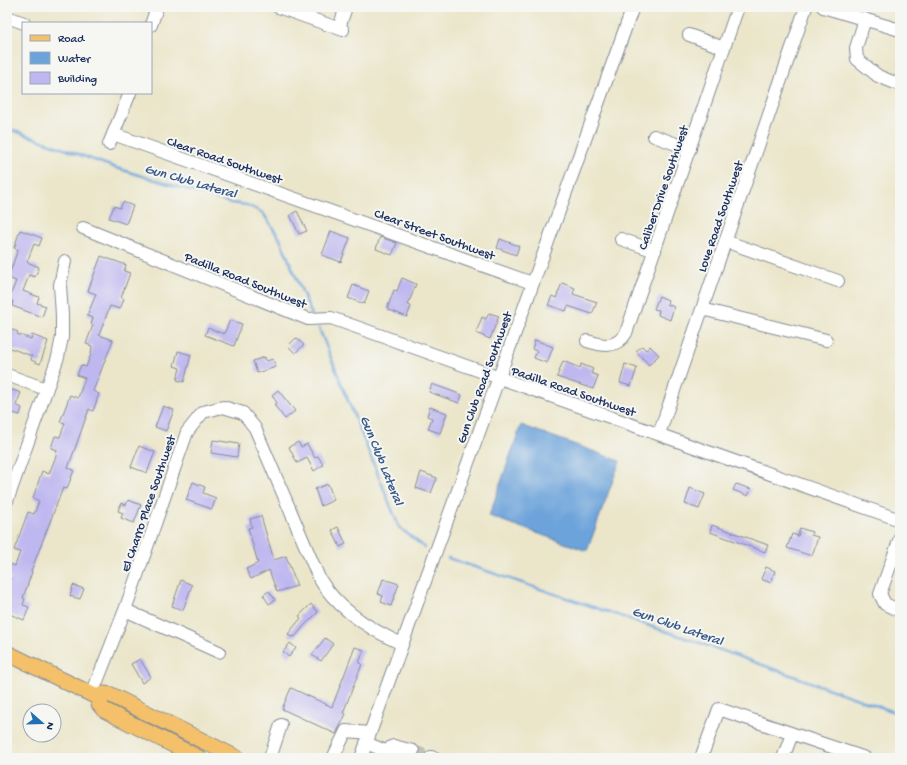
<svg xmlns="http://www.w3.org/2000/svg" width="907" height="765" font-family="'Gochi Hand',sans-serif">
<rect width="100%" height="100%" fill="#f6f6f2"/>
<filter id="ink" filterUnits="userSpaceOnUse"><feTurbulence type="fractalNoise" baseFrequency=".025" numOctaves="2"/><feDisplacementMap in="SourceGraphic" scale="8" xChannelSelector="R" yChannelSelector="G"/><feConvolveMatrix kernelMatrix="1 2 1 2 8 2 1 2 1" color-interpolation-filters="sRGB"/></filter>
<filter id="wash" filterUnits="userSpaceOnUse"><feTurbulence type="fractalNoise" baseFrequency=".012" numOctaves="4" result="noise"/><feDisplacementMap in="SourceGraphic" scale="16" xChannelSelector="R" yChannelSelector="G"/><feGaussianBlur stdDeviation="0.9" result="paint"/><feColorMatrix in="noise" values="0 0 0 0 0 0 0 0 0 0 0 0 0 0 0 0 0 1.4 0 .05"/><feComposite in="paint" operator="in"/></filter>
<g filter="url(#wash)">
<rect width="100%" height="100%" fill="#ebe6ca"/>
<!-- water -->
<path fill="#6ca3da" stroke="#44699c" d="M521 425 620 461 587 551 489 516Z"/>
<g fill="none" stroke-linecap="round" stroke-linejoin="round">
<!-- stream -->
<path stroke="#6ca3da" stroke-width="2.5" d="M7 128 116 168 231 203 247 205 263 213 280 239 312 315
M319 328 399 527 424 547
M448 558 712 647 900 714"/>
</g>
<g id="blocks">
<!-- building -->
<path fill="#bfb8f0" d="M123 202 133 206 126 224 109 218 114 206 120 208Z
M297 211 307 231 299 234 290 215Z
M20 230 42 238 39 246 34 244 27 262 39 267 35 277 29 275 23 291 39 297 37 303 46 306 42 317 12 306 13 301 9 299 16 281 8 278 18 249 14 248Z
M331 231 350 238 341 262 322 255Z
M380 237 397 243 392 255 376 249Z
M500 239 519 246 516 255 497 248Z
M101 256 126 265 124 271 130 273 121 298 124 299 120 309 110 306 99 335 113 340 93 391 99 394 93 411 89 409 68 468 74 470 67 489 63 488 31 571 32 572 23 598 25 599 23 605 29 607 24 620 7 613V589L11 578 7 576V571L10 564 15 566 20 552 14 550 28 512 34 514 39 501 33 498 42 471 49 474 56 456 57 450 51 448 55 436 60 437 65 423 60 422 70 395 78 398 85 378 77 375 81 365 86 367 91 354 92 346 86 344 93 325 91 324 93 318 87 316 96 294 88 291Z
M402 278 416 284 408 305 411 306 407 317 387 309 394 290 397 291Z
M562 283 575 288 573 294 597 302 592 314 568 306 566 311 548 305 552 296 556 298Z
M353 285 369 291 364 304 348 298Z
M659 296 668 300 667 304 674 307 670 320 658 315 659 310 654 309Z
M489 313 499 316 490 339 476 333 482 317 486 319Z
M230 320 242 324 234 346 205 335 208 328 224 334Z
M7 328 18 332 17 334 31 339 32 335 48 341 40 364 31 360 32 356 7 347Z
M296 338 304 345 295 353 288 346Z
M535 340 553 347 547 363 534 358 537 351 532 349Z
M642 346 646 350 650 346 659 355 649 365 636 351Z
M178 351 191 355 184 382 177 380 180 368 174 366Z
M265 357 266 361 273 359 276 367 257 373 253 361Z
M563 361 580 368 581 364 593 369 591 373 598 376 593 389 557 377Z
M625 364 637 368 631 386 620 383Z
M432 384 462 395 459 403 429 392Z
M7 388 21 393 16 405 22 408 20 415 13 413 8 427Z
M278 390 295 411 285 419 274 405 277 403 272 395Z
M163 406 174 410 166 431 155 427Z
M430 407 447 413 440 433 428 429 432 418 427 416Z
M213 440 239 444 237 457 211 453Z
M298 442 301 447 307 444 315 458 318 456 323 465 314 471 307 458 297 463 289 447Z
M139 446 155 452 147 473 131 467Z
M421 472 437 478 431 493 416 488Z
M193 482 205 487 203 493 216 498 212 509 186 500Z
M328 484 334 500 321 506 315 489Z
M736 484 751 489 748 496 733 490Z
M690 488 705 494 699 509 685 504Z
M128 500 141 505 134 523 121 518 123 513 118 511 121 503 126 505Z
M261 516 274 560 286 556 297 586 277 592 269 570 251 579 246 569 258 563 248 528 252 527 250 519Z
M712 525 768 545 765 552 710 532Z
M338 527 346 544 340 547 332 530Z
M800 528 812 532 811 535 818 537 812 556 787 548 792 534 798 536Z
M766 567 775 571 771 583 761 579Z
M383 579 399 584 391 606 381 602 383 596 378 594Z
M181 580 192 585 183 610 172 606Z
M73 585 84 589 80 599 70 596Z
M269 591 275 600 269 604 263 595Z
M311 604 318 612 303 627 295 637 293 636 291 637 288 634 301 618 299 616Z
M325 638 333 644 321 661 312 655Z
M290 643 296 648 289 657 283 652Z
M355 647 364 650 359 663 362 664 343 713 346 714 336 734 282 709 291 688 332 707Z
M140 659 151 677 142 683 131 664Z"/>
</g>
</g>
<g filter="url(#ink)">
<use href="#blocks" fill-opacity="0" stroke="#838a94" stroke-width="1"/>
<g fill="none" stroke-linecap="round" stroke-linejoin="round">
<!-- minor-tunnel -->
<path stroke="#c1c1b4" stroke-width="12" stroke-dasharray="12 6" stroke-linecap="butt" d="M413 751 431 757"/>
<defs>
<path id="minor" d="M278 7 343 30
M823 7 900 30
M7 17 24 23
M865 19 856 48 857 59 878 76 900 85
M151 25 157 7
M339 28 346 7
M689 35 724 48
M113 134 532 283
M654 136 690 149
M109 144 130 93
M83 228 308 319 331 318 900 520
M621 239 655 251
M725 241 838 281
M702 309 826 340
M587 341C603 346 616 349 626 333L738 7
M7 375 46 389
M659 434 806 7
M7 501 58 357 62 337V315L60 285 65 261
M900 538 880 594 885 604 900 611
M125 610 219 652
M92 694 125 610 187 432 203 412 223 407 243 413 255 428 319 578C337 609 369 629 402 644
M366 743 403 758
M431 757 434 758
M270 758 281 725
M333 758 346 731 370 733
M361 758 633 7
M385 758 391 747 394 746 413 751
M701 758 719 709 865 758
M783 758 792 734"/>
<path id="major" d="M7 653 97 697 104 694 111 695 237 758
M97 697 99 704 104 710 199 758"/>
</defs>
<!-- minor casing -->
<use href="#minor" stroke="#838a94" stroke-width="14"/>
<!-- major casing -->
<use href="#major" stroke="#838a94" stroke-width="17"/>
<!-- minor -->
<use href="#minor" stroke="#fff" stroke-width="12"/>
<!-- major -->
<use href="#major" stroke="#f4c16a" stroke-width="15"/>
</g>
</g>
<g text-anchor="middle" stroke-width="4" stroke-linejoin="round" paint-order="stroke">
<!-- street labels -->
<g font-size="13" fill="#1b2f5e" stroke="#f6f6f2">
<text transform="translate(225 159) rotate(19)" y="5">Clear Road Southwest</text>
<text transform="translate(662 187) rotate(-71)" y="5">Caliber Drive Southwest</text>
<text transform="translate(719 216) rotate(-71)" y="5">Love Road Southwest</text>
<text transform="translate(435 233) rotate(20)" y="5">Clear Street Southwest</text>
<text transform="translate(246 279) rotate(22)" y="5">Padilla Road Southwest</text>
<text transform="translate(483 377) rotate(-70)" y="5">Gun Club Road Southwest</text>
<text transform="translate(574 390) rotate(19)" y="5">Padilla Road Southwest</text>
<text transform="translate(147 503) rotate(-71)" y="5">El Charro Place Southwest</text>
</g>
<!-- water labels -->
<g font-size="14" font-style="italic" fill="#375889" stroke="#f6f6f2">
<text transform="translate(191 180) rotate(16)" y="5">Gun Club Lateral</text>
<text transform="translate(383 460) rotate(68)" y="5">Gun Club Lateral</text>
<text transform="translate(678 625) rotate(19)" y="5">Gun Club Lateral</text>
</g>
</g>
<!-- margin -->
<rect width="907" height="765" fill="none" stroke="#f6f6f2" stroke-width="24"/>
<!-- legend -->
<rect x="22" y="22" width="130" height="72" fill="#f6f6f2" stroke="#9ea6b7"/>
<rect x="30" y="35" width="20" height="6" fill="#f4c16a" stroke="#9ea6b7"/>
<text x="58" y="42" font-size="12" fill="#1b2f5e">Road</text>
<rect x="30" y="52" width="20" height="12" fill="#6ca3da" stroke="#9ea6b7"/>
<text x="58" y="62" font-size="12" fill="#1b2f5e">Water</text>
<rect x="30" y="72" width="20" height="12" fill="#bfb8f0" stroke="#9ea6b7"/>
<text x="58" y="82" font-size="12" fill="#1b2f5e">Building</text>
<!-- north arrow -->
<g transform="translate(42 723) rotate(110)"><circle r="19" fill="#f6f6f2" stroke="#9ea6b7"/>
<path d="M0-3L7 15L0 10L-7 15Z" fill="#1f6fb2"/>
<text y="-6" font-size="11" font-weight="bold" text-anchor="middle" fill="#1b2f5e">N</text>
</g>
</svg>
